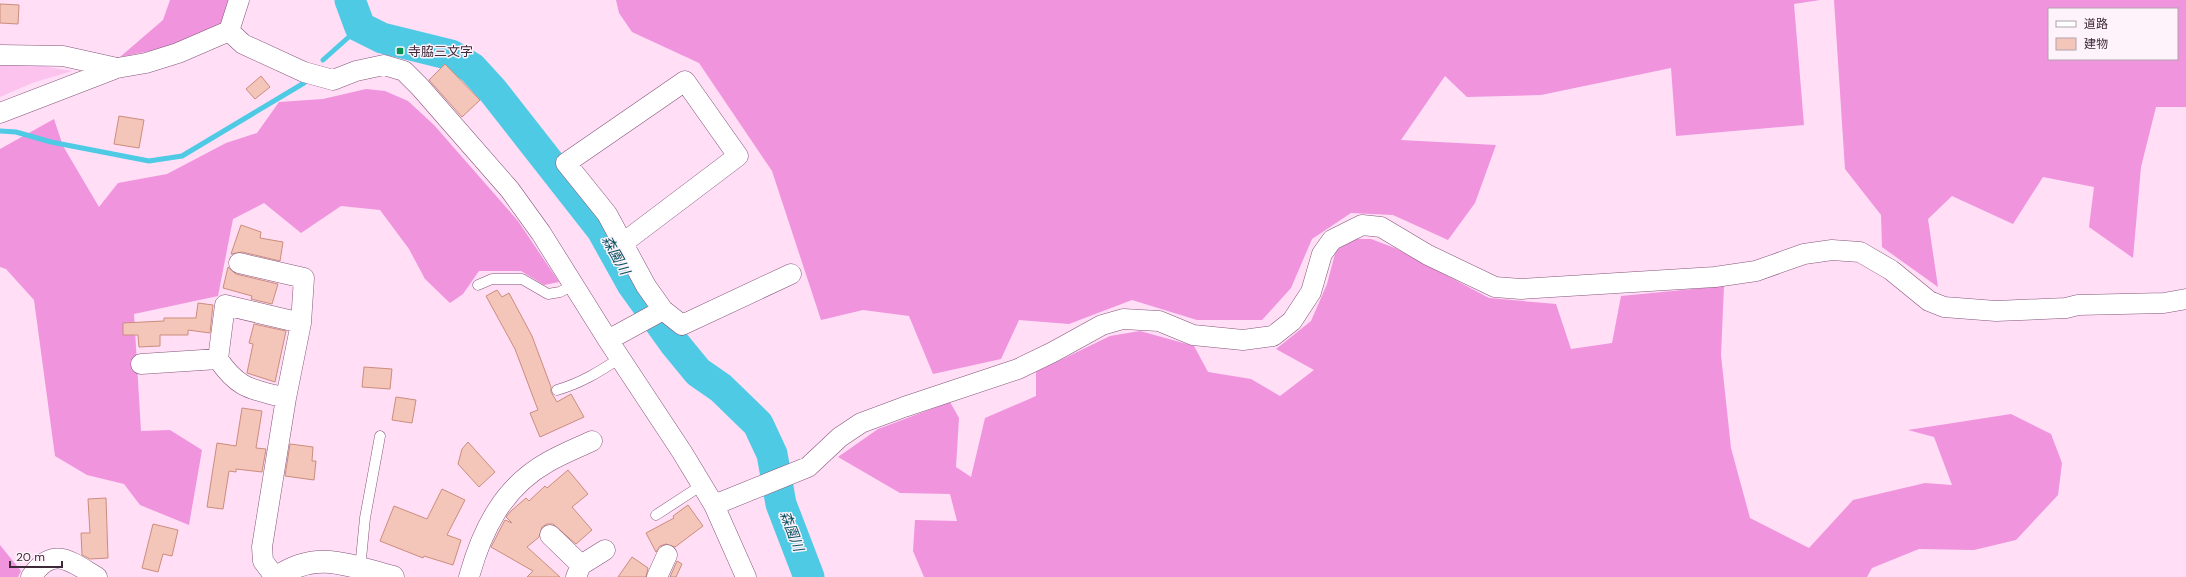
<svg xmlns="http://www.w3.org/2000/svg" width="2186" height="577" font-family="'DM Sans','Noto Sans JP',sans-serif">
<rect width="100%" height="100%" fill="#ffdef6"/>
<!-- green -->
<path fill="#fcc3ee" d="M19 62 72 71 32 83 0 97V64Z"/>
<!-- forest -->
<path fill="#f094dd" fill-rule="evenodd" d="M170 0H230L221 24 180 45 120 57 163 20Z
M616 0H1820L1794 4 1804 125 1676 136 1671 68 1541 95 1467 97 1445 76 1401 140 1496 145 1475 203 1448 240 1393 215 1351 213 1312 239 1291 288 1262 320H1197L1132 300 1069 324 1019 320 1001 359 933 374 909 316 863 310 821 320 772 171 699 63 632 32 619 13Z
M1834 0H2186V107H2156L2141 167 2133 258 2089 227 2094 187 2043 177 2013 224 1952 196 1928 219 1938 287 1882 247 1881 215 1845 169ZM2049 9H2177V59H2049Z
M366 89 385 91 408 101 434 125 518 221 559 282 544 285 521 271H479L463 294 450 303 425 279 409 249 380 210 341 206 301 233 264 203 233 219 218 296 134 314 141 431 170 430 202 450 189 525 140 505 124 484 87 475 55 456 34 300 6 269 0 267V149L54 119 63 146 99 207 118 183 167 174 226 143 257 133 279 102 323 99Z
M1356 239H1371L1395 248 1489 298 1556 304 1571 349 1612 343 1621 296 1724 286 1721 355 1731 448 1750 518 1809 548 1853 500 1925 483 1952 485 1934 437 1908 430 2011 414 2051 434 2062 463 2058 495 2016 540 1974 550 1919 549 1872 568 1867 577H924L913 551 915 520 957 521 950 494 900 493 838 457 878 429 950 402 959 418 956 467 971 477 985 418 1036 396V372L1110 336 1140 331 1194 346 1208 372 1251 379 1280 396 1314 370 1276 349 1311 321 1327 284 1336 250Z
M0 545 21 571 18 577H0Z"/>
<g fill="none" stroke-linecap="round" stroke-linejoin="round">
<!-- stream -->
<path stroke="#4fcae5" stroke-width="5" d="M323 60 360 27
M0 131 16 132 51 142 149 161 182 156 304 83"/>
<!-- river -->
<path stroke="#4fcae5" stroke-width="31" d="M350 0 360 27 382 38 451 55 472 68 493 91 602 230 632 284 675 344 698 372 721 388 758 424 772 454 781 504 809 577"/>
</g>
<!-- building -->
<path fill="#f4c5b9" stroke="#cb8d7d" d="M0 4 19 5 18 24 0 23Z
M445 64 480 100 462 117 429 80Z
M261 76 270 87 255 99 246 89Z
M119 116 144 120 139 148 114 144Z
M241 225 261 232 260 238 283 242 280 261 242 252 231 254Z
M228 267 236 274 278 284 272 304 251 299 252 296 223 288Z
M497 290 502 297 509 293 532 336 551 387V392L557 402 571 394 584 417 540 437 530 413 538 410 515 349 486 296Z
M198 303 213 305 210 333 188 330V335H160V346L139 347 138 335H123V323L164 321V318H196Z
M254 324 286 331 275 382 247 373 253 344 249 343Z
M364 367 392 369 390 389 362 387Z
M396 397 416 400 412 423 392 420Z
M242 408 262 411 256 448 266 449 262 472 236 469V472L229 471 223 509 207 507 217 443 236 446Z
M468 442 495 472 479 487 458 464 462 449Z
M290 444 313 447 312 461H316L314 480 285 476Z
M568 470 588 494 572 507 592 530 576 544 553 524H547L542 527 539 537 527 547 560 577H527L533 571 491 547 505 520 512 523 506 517 511 511 526 498 529 501 545 486 547 488Z
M442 489 465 500 447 535 461 540 453 565 424 556 423 558 380 541 394 506 427 519Z
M106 498 108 558 90 559 82 555 81 533H90L88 499Z
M688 505 703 526 675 547 666 544 660 546 656 552 646 533 674 518 673 516Z
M153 524 178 530 172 556 163 554 158 572 142 568Z
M632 557 648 568 646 577H618Z
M677 561 682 564 676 577H670Z"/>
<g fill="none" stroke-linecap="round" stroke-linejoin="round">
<defs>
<path id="lane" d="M478 285 492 279H522L548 294 560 292 573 285
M557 390C581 383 599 372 620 358
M656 515 702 485
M360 569 365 518 380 436"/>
<path id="street" d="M229 31 243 44 304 72 333 80 356 71 384 65 404 71 420 87 510 190 541 233 608 340 682 452 714 505 746 577
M0 55 63 56 117 68
M0 113 117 68 146 63 178 53 229 31 239 0
M623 243 738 156 685 81 566 163 607 214 646 286 663 310 682 325 791 274
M239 263 304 278 301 323 286 398 262 547 263 561 275 577
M608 340 663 310
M218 359 225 305 301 323
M141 364 218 359C239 390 252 389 286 398
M714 505 808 467 840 437 861 423 904 407 1018 369 1053 352 1102 325 1123 319 1159 321 1193 335 1243 340 1273 336 1292 321 1311 292 1322 254 1332 240 1362 225 1381 227 1428 255 1495 287 1521 289 1715 277 1756 271 1804 254 1832 250 1860 252 1891 270 1929 301 1944 307 1996 311 2066 308 2078 305 2164 303 2186 299
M550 535 581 565 576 577
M581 565 605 550
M31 577C53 545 70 561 97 577
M469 577C482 530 503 487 548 462 562 454 577 448 592 441
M657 577 667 555"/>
<path id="secondary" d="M277 577C318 549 349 566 393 577"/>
</defs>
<!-- lane casing -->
<use href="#lane" stroke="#84557a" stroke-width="11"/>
<!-- street casing -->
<use href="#street" stroke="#84557a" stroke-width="21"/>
<!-- secondary casing -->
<use href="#secondary" stroke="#84557a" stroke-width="23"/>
<!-- lane -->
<use href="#lane" stroke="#fff" stroke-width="10"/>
<!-- street -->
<use href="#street" stroke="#fff" stroke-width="20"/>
<!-- secondary -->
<use href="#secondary" stroke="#fff" stroke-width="22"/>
</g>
<!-- markers -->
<rect fill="#039454" stroke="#fef3fb" stroke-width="1.5" x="396" y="47" width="8" height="8" rx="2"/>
<g text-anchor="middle" stroke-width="3" stroke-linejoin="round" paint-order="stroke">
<!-- poi labels -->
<g font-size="13" fill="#3e2939" stroke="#fef3fb" text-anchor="start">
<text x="408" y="56">寺脇三文字</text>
</g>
<!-- water labels -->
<g font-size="14" font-style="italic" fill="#0a5362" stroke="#fef3fb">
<text transform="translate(616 255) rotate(61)" y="5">森園川</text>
<text transform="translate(792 531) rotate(69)" y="5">森園川</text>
</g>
</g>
<!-- legend -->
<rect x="2048" y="8" width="130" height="52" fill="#fef3fb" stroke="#b1a2ad"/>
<rect x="2056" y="21" width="20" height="6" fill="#ffffff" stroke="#b1a2ad"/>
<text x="2084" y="28" font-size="12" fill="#3e2939">道路</text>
<rect x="2056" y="38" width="20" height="12" fill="#f4c5b9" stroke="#b1a2ad"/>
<text x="2084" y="48" font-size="12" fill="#3e2939">建物</text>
<!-- scale -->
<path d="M10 561v6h52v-6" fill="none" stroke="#3e2939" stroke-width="2"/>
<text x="16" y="561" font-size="12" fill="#3e2939" stroke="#fef3fb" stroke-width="3" paint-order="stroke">20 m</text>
</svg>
